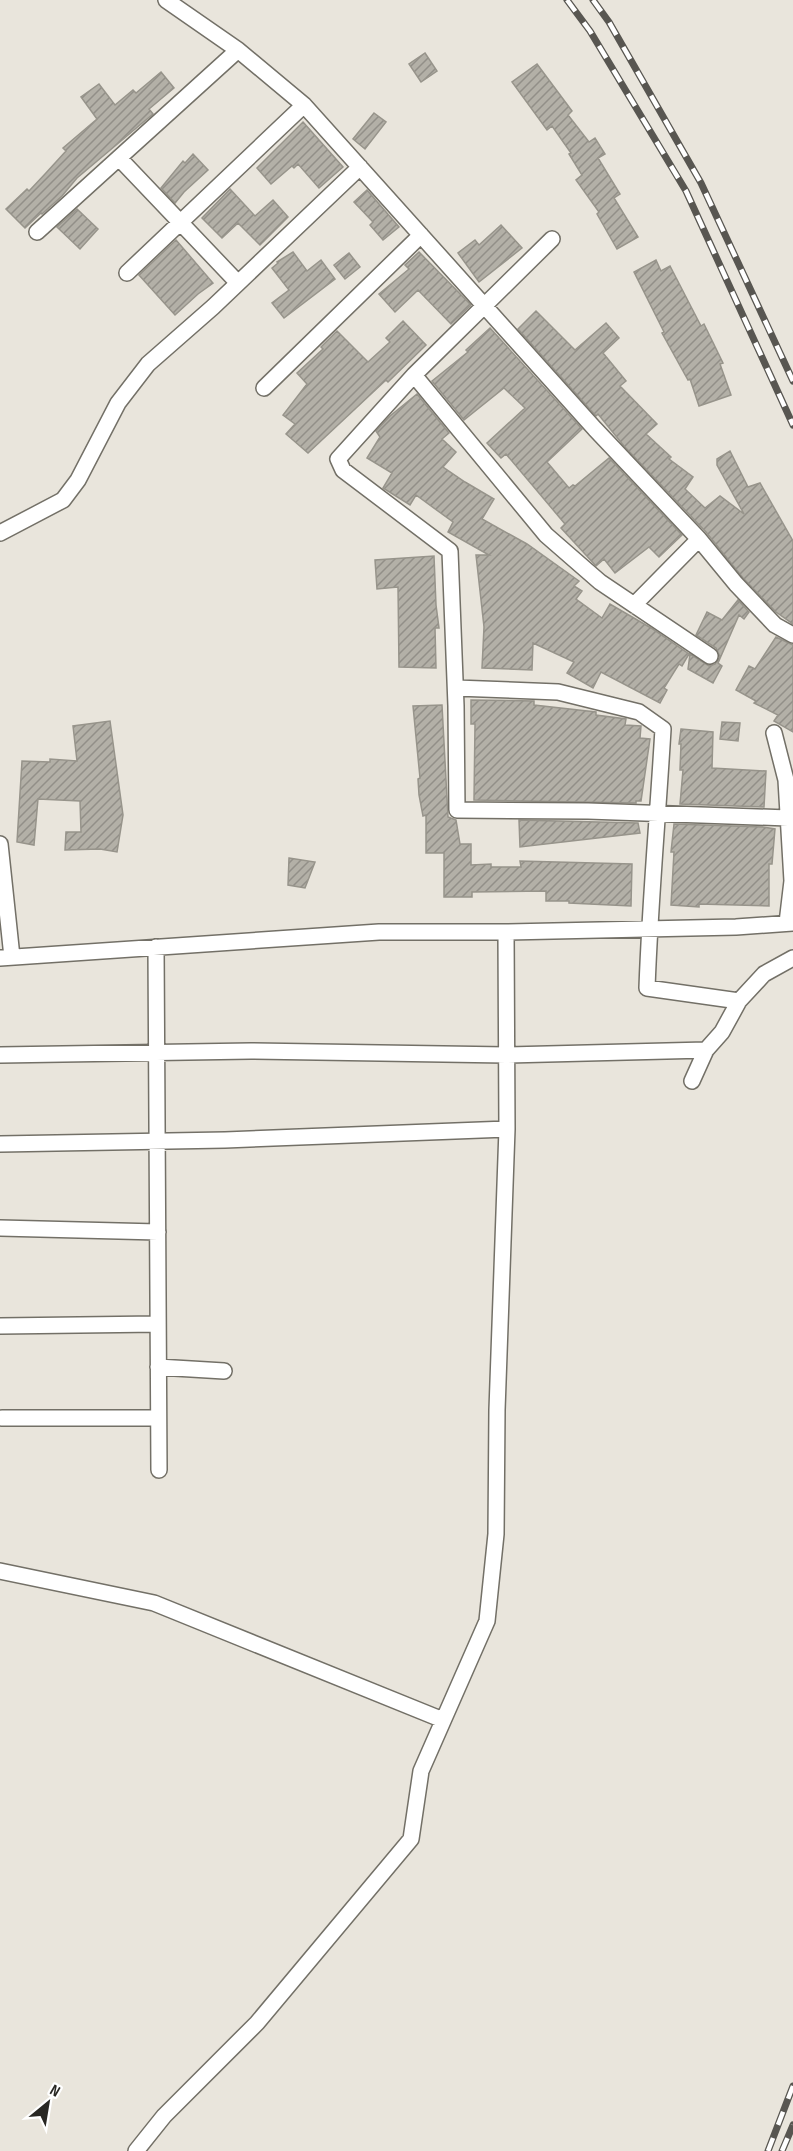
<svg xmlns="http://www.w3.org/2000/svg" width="793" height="2151" font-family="'Sofia Sans Condensed',sans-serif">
<defs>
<pattern id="building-hatch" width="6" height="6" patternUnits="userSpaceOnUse" patternTransform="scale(1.5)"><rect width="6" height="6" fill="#b3b0a7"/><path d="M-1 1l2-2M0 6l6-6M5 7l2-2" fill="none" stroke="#928f88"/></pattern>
</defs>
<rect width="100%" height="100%" fill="#e9e5dc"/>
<!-- building -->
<path fill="url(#building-hatch)" stroke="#97948b" stroke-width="1.5" d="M425 53 437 71 421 82 409 64Z
M537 64 572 111 568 115 589 142 595 138 605 154 598 158 620 194 614 198 638 237 617 249 597 214 599 212 576 180 582 175 569 154 571 153 552 126 547 130 512 82Z
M161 72 174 88 149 109 153 114 77 178 62 196 42 214 41 213 25 228 6 209 27 189 29 191 45 174 66 151 63 148 97 119 81 97 99 84 115 105 133 90 136 93Z
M374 113 386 122 365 149 353 139Z
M303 122 343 167 319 188 298 164 294 168 292 166 271 184 257 168Z
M193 154 208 170 184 192 175 203 161 188 183 161 185 163Z
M230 189 255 216 273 200 288 217 260 245 238 223 222 238 202 218Z
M367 190 399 227 383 240 370 225 373 222 354 202Z
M77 209 98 229 80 249 57 227Z
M501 225 522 248 479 282 458 253 475 240 479 245Z
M176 240 213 283 198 294 175 315 139 275Z
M293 252 307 271 321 260 335 279 284 318 272 303 289 290 272 268 278 263 277 262Z
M419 252 471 305 451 324 418 290 395 312 379 294 409 269 405 265Z
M349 253 360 267 345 279 334 265Z
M656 260 661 271 670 266 701 326 704 324 723 363 720 364 731 395 699 406 690 379 688 380 662 333 664 332 634 272Z
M536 311 575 350 606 323 619 338 603 353 626 381 620 386 657 424 646 434 671 457 669 459 693 477 685 489 705 508 720 496 744 514 717 465V459L730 451 748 487 760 483 793 541V624L776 612 743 578 706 532 624 446 598 414 596 416 518 329Z
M403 321 426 345 388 382 386 380 308 453 286 434 295 424 283 415 307 384 297 373 323 349 321 347 337 331 368 362 390 342 386 338Z
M490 328 582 429 547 462 569 488 573 485 575 486 609 458 682 535 659 557 649 547 615 573 604 559 596 566 561 528 565 524 506 454 501 458 487 443 525 408 504 388 464 420 432 381 468 352 466 350Z
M417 394 449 433 442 439 456 452 443 467 465 482 494 499 482 519 527 544 579 581 574 586 582 591 576 599 602 618 610 604 651 628 689 654 682 666 679 664 664 688 667 690 660 703 601 672 593 688 567 673 574 662 533 643 532 670 482 668 484 627 476 555H489L448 532 453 522 416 495 410 505 383 488 392 473 367 458 380 437 376 431 390 416Z
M434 556 436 605 439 628H435L436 668 399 667 398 587 377 589 375 560Z
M738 600 749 612 744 619 739 615 718 663 722 666 713 683 688 669 690 654 709 666 715 664 720 657 716 648 696 635 707 612 722 620Z
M776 637 793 645V732L774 721 778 715 754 703 756 701 736 690 749 666 755 669Z
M471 700 534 701V705L596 712V715L626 719 625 725 641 726 640 738 650 739 641 801H636V803L474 800 475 724H471Z
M442 705 448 817 456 820 460 844H471V865L491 864V867H521L520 861 632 864 631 906 569 903V901H546V891L472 892V897H444V853H426V815L423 816 419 795 418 779 420 778 413 706Z
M110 721 123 815 117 852 100 849 65 850 66 832H81L80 801 38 799 34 845 17 842 22 761 50 762V759L77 761 73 726Z
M722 722 740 723 738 741 720 739Z
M681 729 713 732 712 768 766 771 764 807 680 804 683 770H680L681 744H679Z
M519 820 638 823 640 833 520 847Z
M674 824 763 827 775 829 772 864H769V906L699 904V907L671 905 674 852H671Z
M289 858 315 862 305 888 288 885Z"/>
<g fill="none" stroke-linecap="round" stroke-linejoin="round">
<defs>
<path id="minor" d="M166 0 238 50 304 105 595 429 699 539 736 584 775 625 793 635
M119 158 238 283
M37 232 238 50
M552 239 414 375 338 459 343 470 450 551 456 706 457 810 588 811 788 818
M127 273 304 105
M414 375 546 535 600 582 710 656
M264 388 421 235
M0 533 63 500 78 480 118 403 148 364 213 307 360 167
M634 605 699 539
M456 688 558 692 639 712 663 729C658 815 650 902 647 988L739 1001
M774 733 786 780 792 881 787 923
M0 844 12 957
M156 947 159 1470
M0 958 379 932H506L736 927 793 923
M0 1055 251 1051 506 1055 706 1050
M692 1081 706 1050 722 1032 739 1001 764 974 793 958
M0 1144 225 1140 507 1129
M0 1228 158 1232
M0 1326 158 1324
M158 1367 224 1371
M2 1418H158
M0 1571 154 1603 443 1720
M136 2151 164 2116 257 2023 411 1839 421 1771 487 1621 496 1534 497 1410 507 1129 506 932"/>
</defs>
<!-- minor casing -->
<use href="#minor" stroke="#737067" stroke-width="18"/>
<!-- minor -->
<use href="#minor" stroke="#fff" stroke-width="15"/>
<defs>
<path id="rail" d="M567 0 590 31 686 191 793 425
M593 0 609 22 701 183 793 381
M768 2151 793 2086
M782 2151 793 2125"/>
</defs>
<!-- rail casing -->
<use href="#rail" stroke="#585651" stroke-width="7"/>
<!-- rail -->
<use href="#rail" stroke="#fff" stroke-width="4.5" stroke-dasharray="14" stroke-linecap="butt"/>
</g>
<!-- north arrow -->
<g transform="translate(48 2103) rotate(30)" stroke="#ffffff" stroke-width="4.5" paint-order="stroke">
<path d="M0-4.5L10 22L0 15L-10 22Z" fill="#282723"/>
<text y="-9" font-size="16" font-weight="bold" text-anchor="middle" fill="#282723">N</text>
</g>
</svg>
